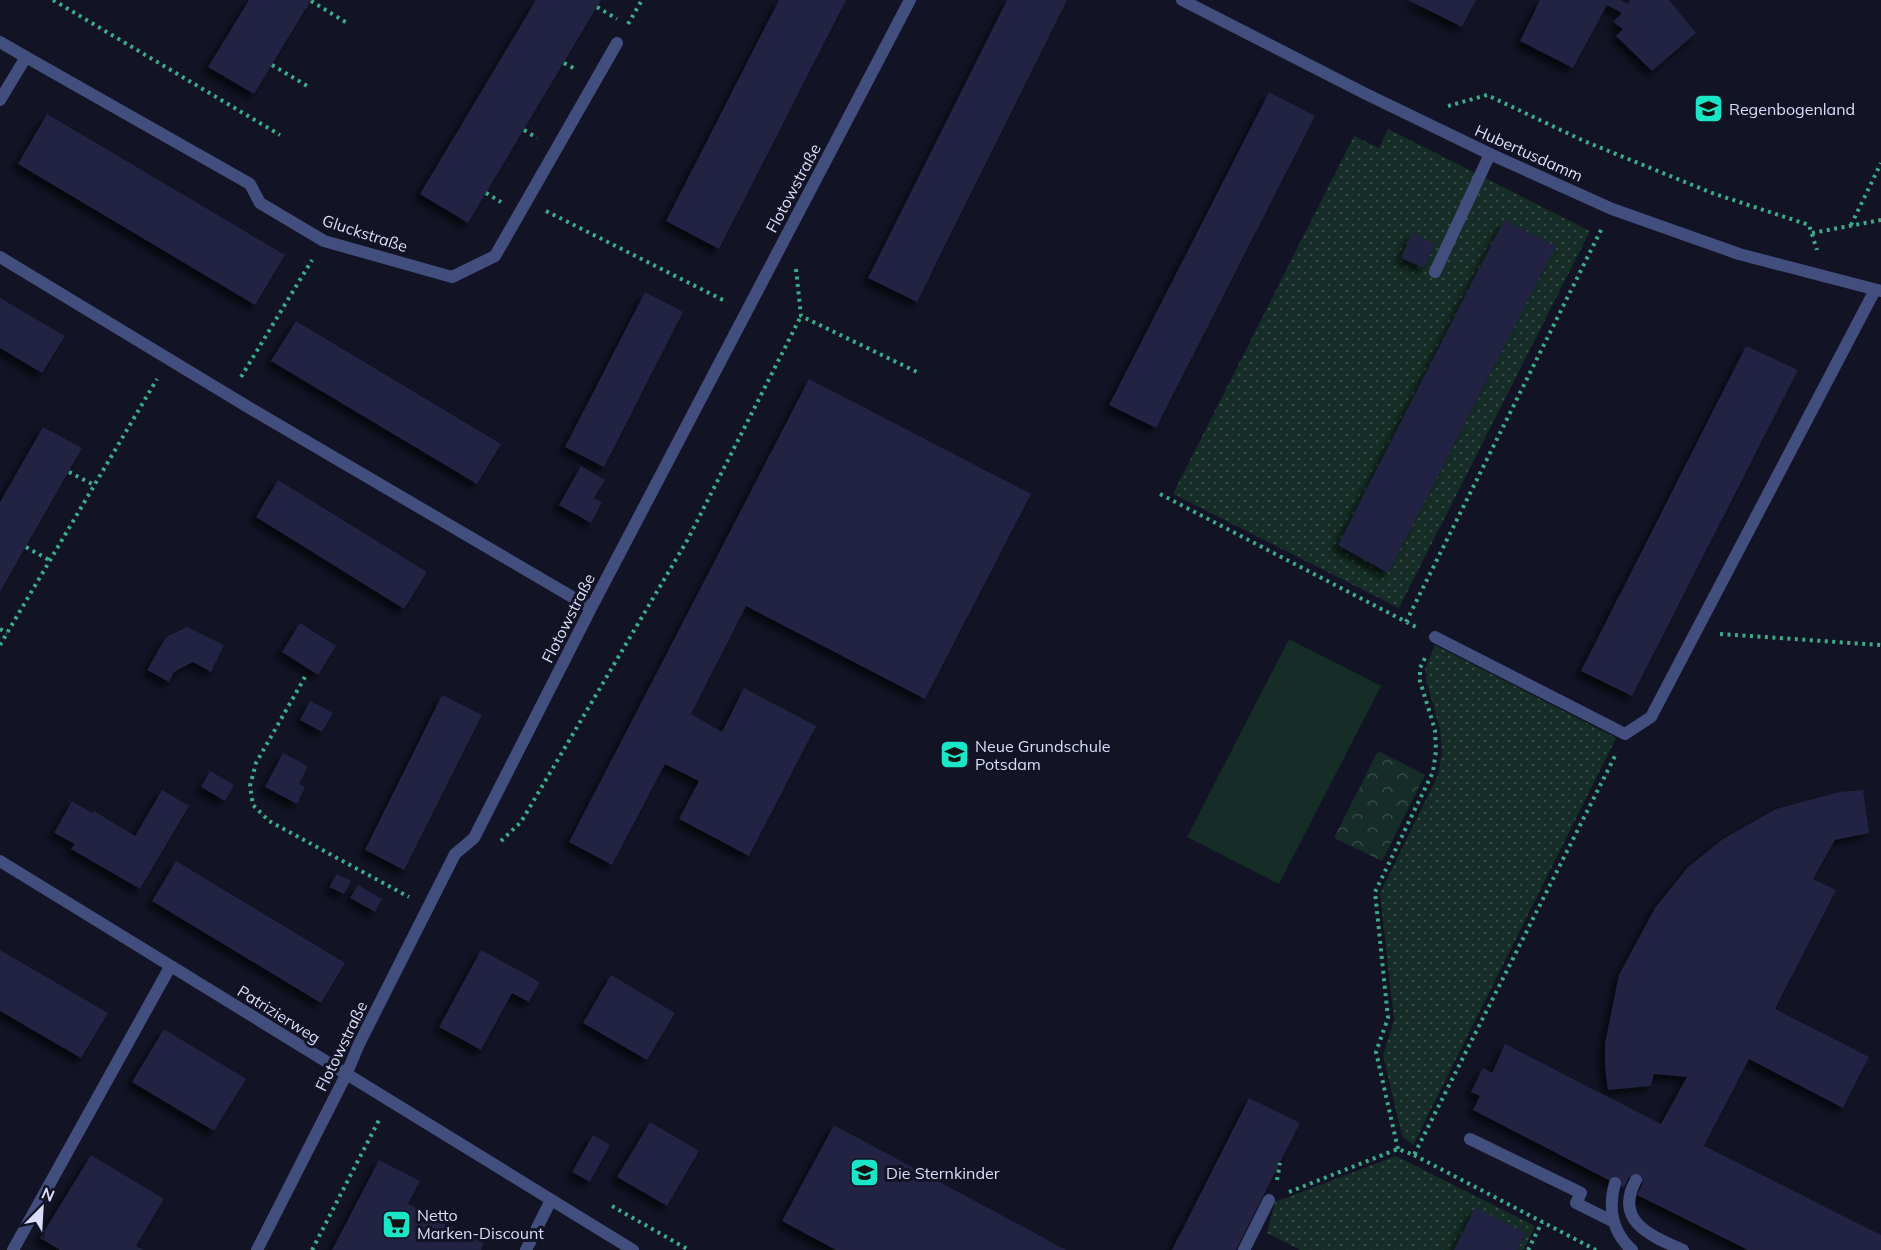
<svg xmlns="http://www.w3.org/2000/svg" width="1881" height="1250" font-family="Mulish,sans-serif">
<defs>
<pattern id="grass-dots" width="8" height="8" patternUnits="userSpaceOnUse" patternTransform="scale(1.5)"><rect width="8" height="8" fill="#152d26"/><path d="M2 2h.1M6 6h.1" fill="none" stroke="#364b46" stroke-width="1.8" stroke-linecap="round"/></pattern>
<pattern id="forest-crowns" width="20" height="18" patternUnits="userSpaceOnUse" patternTransform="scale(1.5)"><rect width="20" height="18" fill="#152d26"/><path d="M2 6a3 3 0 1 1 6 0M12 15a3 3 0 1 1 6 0" fill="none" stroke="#364b46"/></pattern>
<filter id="shadow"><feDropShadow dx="-5.5" dy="5.5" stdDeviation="3" flood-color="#0009"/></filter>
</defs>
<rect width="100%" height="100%" fill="#121324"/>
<!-- grass -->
<path fill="url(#grass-dots)" d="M1388 129 1590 231 1399 608 1173 494 1354 136 1379 148Z
M1435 645 1616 738 1413 1145 1402 1136 1383 1055 1394 1020 1380 893 1438 775 1442 752 1440 730 1427 683 1425 669Z
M1396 1156 1535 1226 1524 1250H1300L1267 1233 1275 1202Z"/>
<!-- forest -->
<path fill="url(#forest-crowns)" d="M1378 751 1425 775 1382 861 1334 838Z"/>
<!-- garden -->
<path fill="#152d26" d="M1289 639 1381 686 1279 884 1187 837Z"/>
<!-- building -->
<path fill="#202243" filter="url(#shadow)" d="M249 0H311L254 94 208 67Z
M536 0H601L468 223 420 194Z
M779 0H846L719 249 666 221Z
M1007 0H1067L917 302 868 278Z
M1408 0H1476L1462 27Z
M1540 0H1620L1628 4 1630 0H1669L1696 33 1652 71 1616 36 1623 29 1613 22 1622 13 1607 5 1573 68 1520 41Z
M1269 92 1315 116 1156 428 1109 405Z
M47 114 285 255 255 305 18 164Z
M1504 220 1556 246 1388 573 1338 545Z
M1412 233 1435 244 1424 268 1401 258Z
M645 292 683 312 604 467 565 447Z
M0 298 65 336 42 373 0 348Z
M296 321 501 444 477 484 271 361Z
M1746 346 1798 370 1632 696 1581 671Z
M809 379 1031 494 925 699 746 606 691 714 722 732 744 688 816 726 749 856 679 819 699 781 665 764 612 865 569 842Z
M43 427 82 448 0 592V502Z
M581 466 605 480 594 498 602 502 591 523 559 505Z
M278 480 427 572 404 609 256 517Z
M300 623 336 646 318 675 282 652Z
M187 627 224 645 211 672 193 662 174 672 169 682 147 670 166 637Z
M442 695 482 715 404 870 365 850Z
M310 701 333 713 322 732 300 720Z
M283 753 308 766 299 784 305 787 297 804 265 787Z
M210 771 234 785 225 801 201 787Z
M162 790 189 806 140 889 71 849 75 844 54 833 72 801 92 813 94 811 135 836Z
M1863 790 1869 833 1835 840 1813 879 1836 890 1775 1009 1869 1057 1843 1108 1749 1059 1704 1146 1881 1235V1250H1748L1637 1195 1643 1183 1629 1177 1624 1188 1473 1110 1480 1096 1471 1092 1483 1068 1492 1073 1505 1044 1661 1124 1687 1077 1654 1074 1651 1086 1608 1090 1605 1066V1043L1619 975 1655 908 1688 867 1723 839 1776 809 1839 792Z
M176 861 345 963 321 1003 152 901Z
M337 874 351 881 344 894 329 887Z
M358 885 382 899 375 912 350 898Z
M0 950 108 1013 81 1058 0 1011Z
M481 950 540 982 529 1002 512 993 481 1050 439 1027Z
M611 975 675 1013 647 1060 583 1023Z
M164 1029 246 1079 214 1131 132 1082Z
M1249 1098 1300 1123 1242 1238 1236 1250H1172Z
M650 1122 699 1151 667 1206 617 1177Z
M834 1125 1066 1250H836L782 1221Z
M593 1135 610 1145 590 1182 572 1172Z
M91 1155 164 1199 136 1246 143 1250H60L40 1238Z
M379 1160 420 1181 408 1204 484 1243 481 1250H332Z
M1475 1207 1526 1233 1517 1250H1454Z"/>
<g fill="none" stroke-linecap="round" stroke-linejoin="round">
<!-- path -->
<path stroke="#3dab88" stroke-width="4" stroke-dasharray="3 4.5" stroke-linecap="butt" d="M53 0 280 135
M311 1 347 23
M597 7 617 19
M628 24 642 0
M564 63 577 70
M272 65 309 87
M1448 106 1487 95 1584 141 1712 193 1809 225 1817 250
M524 130 537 138
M486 193 501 202
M546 211 727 302
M1851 225 1881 163
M1812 233 1881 220
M796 269 801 316 917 372
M241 377 312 260
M69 472 94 485
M1160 494 1416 627
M26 547 49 560
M1406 622 1602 228
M0 629 7 633
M1720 634 1881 645
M0 645 157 379
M305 677 256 763 250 786 253 805 269 821 409 897
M501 841 521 822 688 539 801 316
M1398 1149 1376 1052 1388 1018 1375 892 1433 772 1436 751 1435 730 1420 681V668L1426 656
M1414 1155 1596 1250
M1277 1180 1280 1163
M1289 1192 1398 1149 1414 1155 1616 754
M612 1206 689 1250
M312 1250 379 1120
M1528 1250 1542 1222"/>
<!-- lane -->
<path stroke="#424f7e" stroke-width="12" d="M1435 272 1490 154
M1435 637 1625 734 1651 717 1875 290
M1470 1139 1581 1193 1576 1203 1612 1221
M1636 1180C1613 1222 1652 1236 1683 1250
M1615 1183C1608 1208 1612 1232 1632 1250
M13 1250 170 967
M526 1250 551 1200
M1244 1250 1269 1200"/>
<!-- street -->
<path stroke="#424f7e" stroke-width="12" d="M1182 0 1366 94 1490 154 1612 209 1739 254 1881 291
M0 42 26 57 0 100
M26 57 250 184 260 203 324 241 452 277 495 256 617 43
M0 257 253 410 591 608
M0 861 633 1250
M257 1250 346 1075 359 1044 455 854 474 838 591 608 910 0"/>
</g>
<!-- icons -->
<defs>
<symbol id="school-square" viewBox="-11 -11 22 22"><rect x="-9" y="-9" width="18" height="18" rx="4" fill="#1ae5c6" stroke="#121324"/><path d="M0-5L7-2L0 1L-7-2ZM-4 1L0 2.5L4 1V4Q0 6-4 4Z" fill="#111"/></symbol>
<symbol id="supermarket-square" viewBox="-11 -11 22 22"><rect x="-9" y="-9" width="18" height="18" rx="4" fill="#1ae5c6" stroke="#121324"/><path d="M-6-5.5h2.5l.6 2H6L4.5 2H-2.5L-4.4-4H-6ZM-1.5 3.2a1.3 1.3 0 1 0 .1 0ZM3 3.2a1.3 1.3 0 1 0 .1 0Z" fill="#111"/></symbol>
</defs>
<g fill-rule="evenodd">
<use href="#school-square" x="1692" y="92" width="33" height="33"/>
<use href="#school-square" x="938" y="738" width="33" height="33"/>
<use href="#school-square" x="848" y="1156" width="33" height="33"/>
<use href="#supermarket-square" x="380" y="1208" width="33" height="33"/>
</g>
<g text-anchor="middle" stroke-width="6" stroke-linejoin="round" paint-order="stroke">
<!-- poi labels -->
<g font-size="16" fill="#d9defb" stroke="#121324" text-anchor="start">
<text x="1729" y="115">Regenbogenland</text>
<text x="975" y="752">Neue Grundschule<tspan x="975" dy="18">Potsdam</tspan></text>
<text x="886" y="1179">Die Sternkinder</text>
<text x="417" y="1221">Netto<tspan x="417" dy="18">Marken-Discount</tspan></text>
</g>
<!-- street labels -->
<g font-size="16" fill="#d9defb" stroke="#121324">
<text transform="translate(1529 153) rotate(24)" y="6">Hubertusdamm</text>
<text transform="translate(793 188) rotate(-62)" y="6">Flotowstraße</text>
<text transform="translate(365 233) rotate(18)" y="6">Gluckstraße</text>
<text transform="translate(568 618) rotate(-63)" y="6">Flotowstraße</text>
<text transform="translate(279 1014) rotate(32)" y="6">Patrizierweg</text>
<text transform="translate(341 1046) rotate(-64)" y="6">Flotowstraße</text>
</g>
</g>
<!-- north arrow -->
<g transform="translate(42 1208) rotate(24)" stroke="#121324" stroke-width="4.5" paint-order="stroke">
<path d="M0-4.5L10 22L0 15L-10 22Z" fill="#d9defb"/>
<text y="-9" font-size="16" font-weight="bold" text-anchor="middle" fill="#d9defb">N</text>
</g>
</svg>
